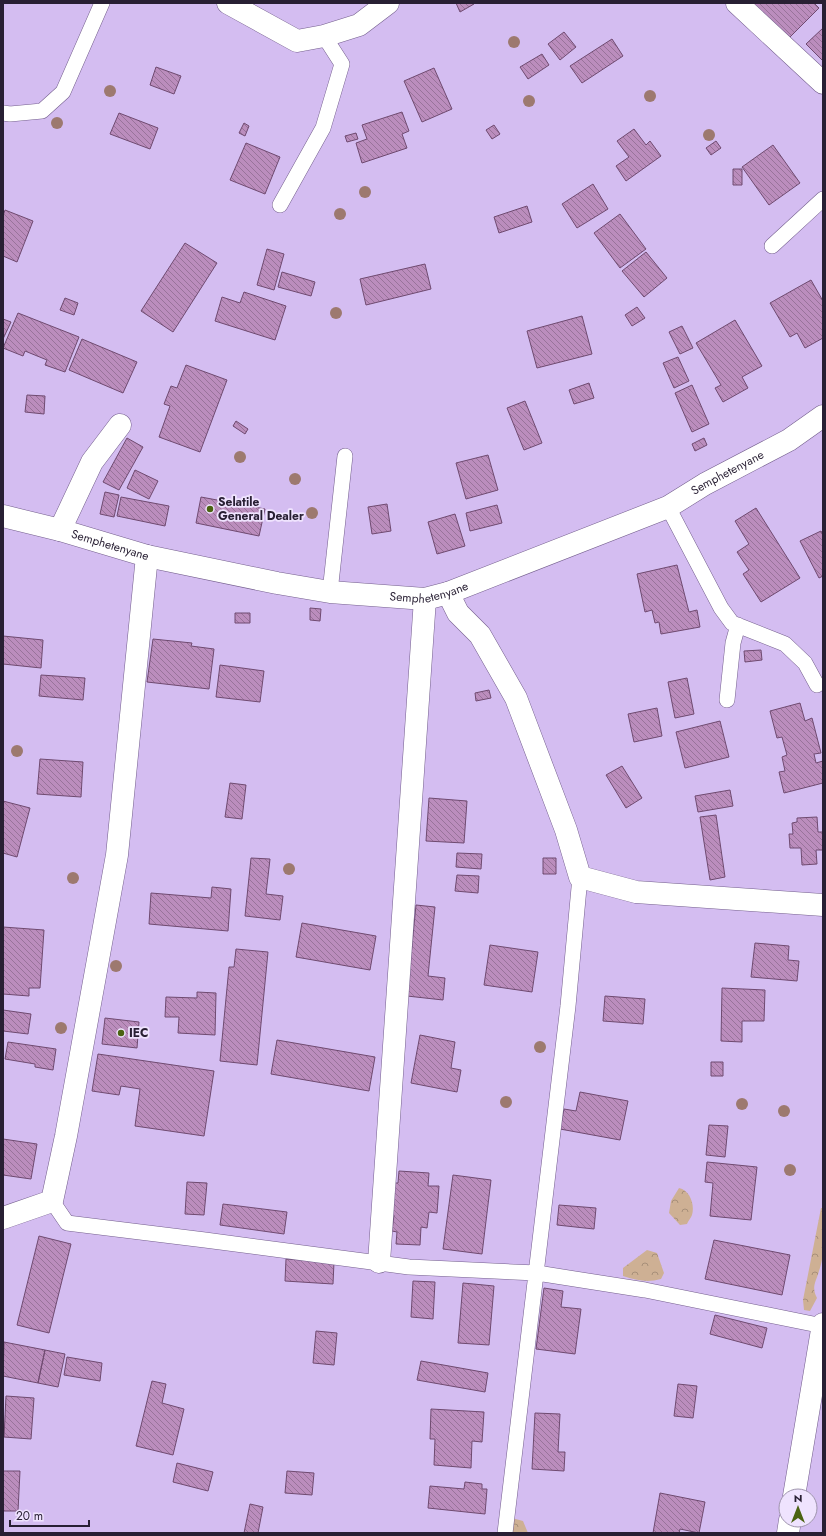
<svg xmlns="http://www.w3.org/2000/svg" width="826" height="1536" font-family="Jost,sans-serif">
<defs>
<pattern id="forest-crowns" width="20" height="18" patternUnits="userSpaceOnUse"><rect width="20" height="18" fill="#ceb094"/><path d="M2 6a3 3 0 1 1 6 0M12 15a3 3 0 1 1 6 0" fill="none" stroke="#a78f79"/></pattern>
<pattern id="building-back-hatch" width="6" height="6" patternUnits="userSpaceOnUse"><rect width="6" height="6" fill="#bb8dbd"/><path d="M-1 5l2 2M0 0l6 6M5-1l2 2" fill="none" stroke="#98739a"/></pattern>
</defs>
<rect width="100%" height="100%" fill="#d4bdf1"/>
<!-- forest -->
<path fill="url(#forest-crowns)" d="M679 1188C690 1190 695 1205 692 1215 691 1218 688 1221 687 1224L680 1225 669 1213 671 1201Z
M821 1208H823C823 1229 826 1252 819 1271 816 1282 811 1287 817 1298L810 1311 804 1310 803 1300Z
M647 1250 657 1253 664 1273 661 1279C647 1283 636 1280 623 1276V1268Z
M512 1518 523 1521 528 1533H509Z"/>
<!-- building -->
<path fill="url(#building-back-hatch)" stroke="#6f4a70" d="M456 3H473L474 4 460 12Z
M748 3H814L819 8 789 38Z
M823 28V61L806 44Z
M564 32 576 47 560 60 548 44Z
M612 39 623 56 582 83 570 66Z
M542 54 549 65 528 79 520 67Z
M156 67 181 76 174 94 150 85Z
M434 68 452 109 422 122 404 81Z
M402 112 409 131 402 134 407 148 362 163 356 143 367 139 362 125Z
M119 113 158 128 150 149 110 134Z
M244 123 249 126 245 136 239 133Z
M494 125 500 134 492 139 486 130Z
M634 129 646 145 650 141 661 156 626 181 616 166 629 157 617 141Z
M356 133 358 139 347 142 345 136Z
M716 141 721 148 711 155 706 148Z
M246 143 280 157 265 194 230 180Z
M773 145 800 183 769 205 742 167Z
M733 169H742V185H733Z
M593 184 608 209 577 228 562 204Z
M527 206 532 222 499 233 494 217Z
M5 210 33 221 17 262 3 256V216Z
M620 214 646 249 620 268 594 233Z
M185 243 217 263 173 332 141 311Z
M267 249 284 254 274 290 257 285Z
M646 252 667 278 644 297 622 271Z
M425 264 431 289 366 305 360 279Z
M282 272 315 282 311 296 278 287Z
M811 280 823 301V338L805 348 797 333 790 337 770 303Z
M244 292 286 306 275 340 215 321 222 297 240 303Z
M65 298 78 303 74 315 60 310Z
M637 307 645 318 632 326 625 315Z
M18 313 79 337 65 372 45 365 47 360 25 351 23 356 3 348Z
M582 316 592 354 537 368 527 331Z
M3 319 11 322 3 339Z
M735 320 762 366 742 377 748 388 723 402 715 388 721 385 696 343Z
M682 326 693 348 680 354 669 332Z
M82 339 137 362 123 393 69 370Z
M678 357 689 381 674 388 663 363Z
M186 365 227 380 200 452 159 437 170 406 164 404 171 386 177 388Z
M589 383 594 398 574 404 569 390Z
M692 385 709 424 692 432 675 393Z
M27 395 45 396 44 414 25 412Z
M525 401 542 443 524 450 507 408Z
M236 421 248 429 245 434 233 426Z
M127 438 143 447 119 490 103 482Z
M704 438 707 445 695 451 692 444Z
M488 455 498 490 466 499 456 463Z
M135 470 158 481 149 499 127 488Z
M105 492 119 495 114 517 100 514Z
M121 497 169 506 165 526 117 516Z
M201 497 265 509 259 536 196 523Z
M387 504 391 531 372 534 368 507Z
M497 505 502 523 470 531 466 513Z
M756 508 800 578 761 602 743 574 749 570 737 552 749 544 735 521Z
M455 514 465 546 437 554 428 522Z
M821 531 823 535V576L819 578 800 541Z
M677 565 689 612 697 610 700 627 661 634 659 622 655 623 652 610 645 612 637 574Z
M310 608 321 609 320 621 310 620Z
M235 613H250V623H235Z
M3 636 43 640 41 668 3 664Z
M153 639 192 643 191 646 214 649 209 689 147 682Z
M761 650 762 660 745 662 744 651Z
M220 665 264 671 260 702 216 697Z
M41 675 85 678 83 700 39 696Z
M687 678 694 714 675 718 668 682Z
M489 690 491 698 476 701 475 693Z
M800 703 805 721 812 718 821 753 814 754 816 763 823 761V783L784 793 779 772 785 771 782 757 787 755 782 737 777 738 770 711Z
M657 708 662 736 634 742 628 714Z
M720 721 729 757 685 768 676 732Z
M40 759 83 762 81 797 37 794Z
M622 766 642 798 626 808 606 775Z
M230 783 246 785 242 819 225 817Z
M730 790 733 806 698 812 695 796Z
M429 798 467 801 464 843 426 841Z
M3 801 30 808 17 857 3 853Z
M716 815 725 877 710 880 700 817Z
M817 817 818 832H823V850H816L817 864 802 865 801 848H790L789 834H793L792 823 797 822V818Z
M457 853 482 854 481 869 456 867Z
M251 858 270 859 266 894 283 896 280 920 245 916Z
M543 858H556V874H543Z
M457 875 479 876 478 893 455 891Z
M212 887 231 889 228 931 149 924 151 893 211 898Z
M416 905 435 907 428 976 445 978 443 1000 407 996Z
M302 923 376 936 370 970 296 957Z
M3 927 44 930 40 988H29V996L3 994Z
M755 943 789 946 788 960 799 961 797 981 751 977Z
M490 945 538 952 532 992 484 985Z
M236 949 268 952 257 1065 220 1061 229 967H234Z
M722 988 765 990 764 1021H742V1042L721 1041Z
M197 992 216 993 215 1035 178 1033 179 1017H165L166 997 197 998Z
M605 996 645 999 643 1024 603 1021Z
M3 1010 31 1014 28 1034 3 1031Z
M105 1018 139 1022 137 1048 102 1044Z
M420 1035 455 1042 451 1068 461 1070 457 1092 411 1083Z
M277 1040 375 1057 369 1091 271 1074Z
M8 1042 56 1049 53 1070 35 1067V1064L5 1059Z
M98 1054 214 1071 204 1136 135 1126 140 1089 121 1086 119 1095 92 1091Z
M711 1062H723V1076H711Z
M580 1092 628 1101 620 1140 560 1129 564 1109 576 1111Z
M709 1125 728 1126 725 1157 706 1155Z
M3 1139 37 1144 31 1179 3 1175Z
M707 1162 757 1167 751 1220 710 1216 713 1183 705 1182Z
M399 1171 429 1173 428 1186H439L437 1213 429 1212 427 1228 421 1227 420 1245 396 1244 397 1232 392 1231 394 1215H390L394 1183H398Z
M453 1175 491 1180 482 1254 443 1249Z
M187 1182 207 1183 204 1215 185 1214Z
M223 1204 287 1212 284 1234 220 1225Z
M559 1205 596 1208 594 1229 557 1225Z
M39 1236 71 1244 49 1333 17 1325Z
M714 1240 790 1255 782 1295 705 1279Z
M286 1259 334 1262 333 1284 285 1281Z
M413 1281 435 1282 433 1319 411 1317Z
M463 1283 494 1286 489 1345 458 1343Z
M544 1288 563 1291 561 1307 581 1309 575 1354 536 1349Z
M715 1315 767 1328 762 1348 710 1334Z
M316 1331 337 1333 334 1365 313 1363Z
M4 1342 45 1350 38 1383 3 1376Z
M45 1350 65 1354 58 1387 38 1383Z
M67 1357 102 1363 100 1381 64 1375Z
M421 1361 488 1373 485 1392 417 1380Z
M152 1381 166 1384 162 1403 184 1409 173 1455 136 1446Z
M678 1384 697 1386 693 1418 674 1416Z
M6 1396 34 1398 31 1439 4 1437Z
M431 1409 484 1412 482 1442 472 1441 471 1468 434 1465 435 1439H430Z
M535 1413 560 1414 558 1452H565L564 1471 532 1469Z
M177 1463 213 1472 208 1491 173 1482Z
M3 1471H20L18 1511H3Z
M287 1471 314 1473 312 1495 285 1493Z
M465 1482 482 1484V1489H487L485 1514 428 1508 430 1486 464 1489Z
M660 1493 705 1502 699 1533 680 1529 679 1533H653Z
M250 1504 263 1507 258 1533H244Z"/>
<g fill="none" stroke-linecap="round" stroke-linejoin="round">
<defs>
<path id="lane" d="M3 113 10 114 42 111 63 92 102 3
M280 205 323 128 342 64 324 36
M772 246 823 199
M668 507 721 608 732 623 785 644 805 663 817 685
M330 592 345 456
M727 700 733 643 738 625
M52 1201 67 1223 205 1240 409 1267 537 1273 645 1290 823 1326
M505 1533 568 1006 580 877"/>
<path id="street" d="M228 3 297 41 324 36 359 25 388 3
M737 3 823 83
M60 530 92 462 120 425
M448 593 458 613 480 635 516 698 566 830 580 877 636 892 823 905
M3 1218 52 1201 66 1136 117 855 147 556
M379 1262 425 599
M794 1496 823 1324
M788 1533 790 1520"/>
<g id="secondary">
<path id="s1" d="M3 516 60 530 147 556 277 583 330 592 425 599 448 593 668 507 705 484 789 440 823 416"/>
</g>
</defs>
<!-- lane casing -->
<use href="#lane" stroke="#745f8d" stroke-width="16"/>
<!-- street casing -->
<use href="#street" stroke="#745f8d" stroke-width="23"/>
<!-- secondary casing -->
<use href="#secondary" stroke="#745f8d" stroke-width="23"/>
<!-- lane -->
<use href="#lane" stroke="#fff" stroke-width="15"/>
<!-- street -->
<use href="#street" stroke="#fff" stroke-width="22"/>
<!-- secondary -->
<use href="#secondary" stroke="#fff" stroke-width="22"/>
</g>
<!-- trees -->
<g fill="#9d796f">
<circle cx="514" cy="42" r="6"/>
<circle cx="110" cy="91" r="6"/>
<circle cx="650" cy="96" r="6"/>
<circle cx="529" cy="101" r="6"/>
<circle cx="57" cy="123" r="6"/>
<circle cx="709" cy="135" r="6"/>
<circle cx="365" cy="192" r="6"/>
<circle cx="340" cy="214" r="6"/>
<circle cx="336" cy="313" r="6"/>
<circle cx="240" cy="457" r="6"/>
<circle cx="295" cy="479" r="6"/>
<circle cx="312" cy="513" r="6"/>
<circle cx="17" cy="751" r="6"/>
<circle cx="289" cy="869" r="6"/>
<circle cx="73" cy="878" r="6"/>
<circle cx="116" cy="966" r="6"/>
<circle cx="61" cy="1028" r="6"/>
<circle cx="540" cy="1047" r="6"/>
<circle cx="506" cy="1102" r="6"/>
<circle cx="742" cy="1104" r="6"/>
<circle cx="784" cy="1111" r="6"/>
<circle cx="790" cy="1170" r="6"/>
</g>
<!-- markers -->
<g fill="#4b6312" stroke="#efe3fe" stroke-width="1.5">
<circle cx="210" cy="509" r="4"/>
<circle cx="121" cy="1033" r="4"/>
</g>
<g text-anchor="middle" stroke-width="3.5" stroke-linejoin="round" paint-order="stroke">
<!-- street labels -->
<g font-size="12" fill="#281f33" stroke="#efe3fe">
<text dy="4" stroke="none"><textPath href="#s1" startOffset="760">Semphetenyane</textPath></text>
<text dy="4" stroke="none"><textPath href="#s1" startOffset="111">Semphetenyane</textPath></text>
<text dy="4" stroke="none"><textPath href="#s1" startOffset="436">Semphetenyane</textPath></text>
</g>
<!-- poi labels -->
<g font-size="12" font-weight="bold" fill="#281f33" stroke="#efe3fe" text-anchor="start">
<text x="218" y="506">Selatile<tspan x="218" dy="14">General Dealer</tspan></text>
<text x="129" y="1037">IEC</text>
</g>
</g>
<!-- border -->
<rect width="826" height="1536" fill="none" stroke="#281f33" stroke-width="8"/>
<!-- north arrow -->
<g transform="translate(798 1508)"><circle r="19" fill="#efe3fe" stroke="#9f95ad"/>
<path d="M0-3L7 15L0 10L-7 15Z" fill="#4b6312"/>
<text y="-6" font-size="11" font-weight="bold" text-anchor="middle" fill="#281f33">N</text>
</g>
<!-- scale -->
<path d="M10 1520v6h79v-6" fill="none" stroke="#281f33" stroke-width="2"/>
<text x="16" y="1520" font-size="12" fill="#281f33" stroke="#efe3fe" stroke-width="3" paint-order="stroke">20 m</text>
</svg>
